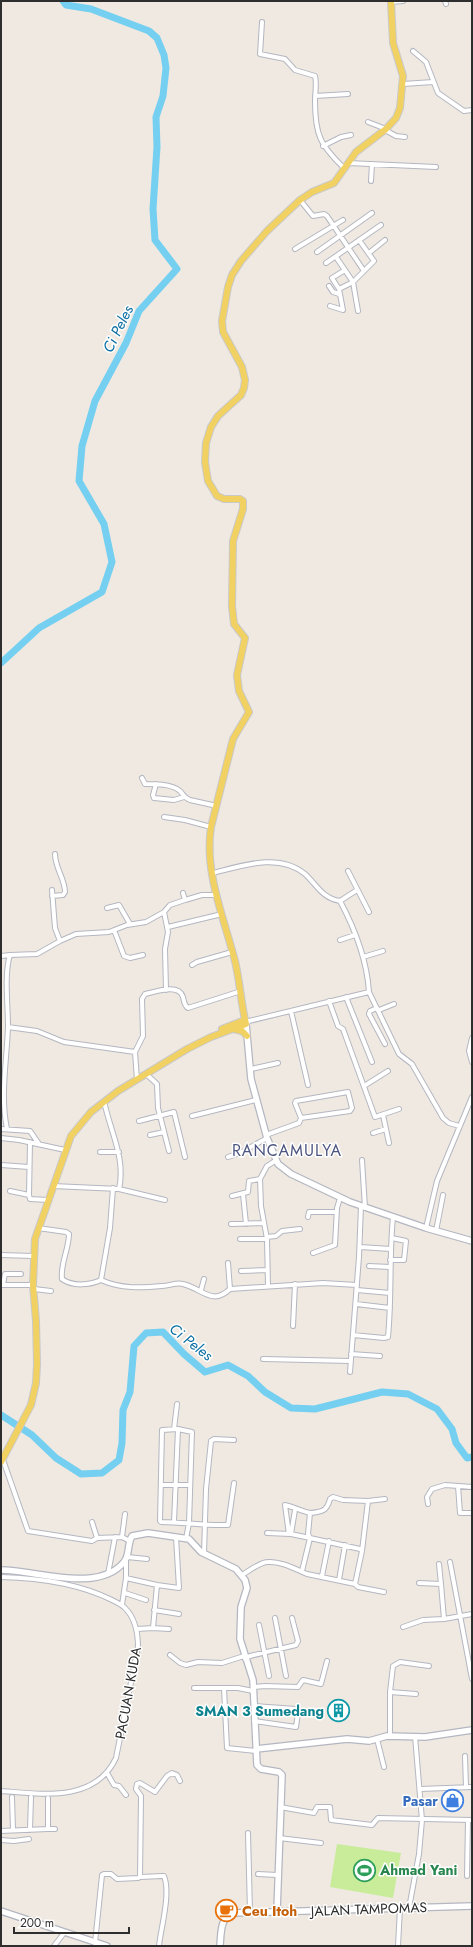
<svg xmlns="http://www.w3.org/2000/svg" width="473" height="1947" font-family="Jost,sans-serif">
<rect width="100%" height="100%" fill="#efe9e1"/>
<!-- pitch -->
<path fill="#c9ec9a" d="M337 1844 401 1853 393 1898 330 1887Z"/>
<g fill="none" stroke-linecap="round" stroke-linejoin="round">
<!-- river -->
<path stroke="#75cff0" stroke-width="7" d="M1 663 39 628 102 592 112 562 104 524 79 481 82 446 95 401 126 343 139 311 177 269 155 240 153 209 157 147 156 117 163 96 166 68 164 55 157 38 149 31 91 9 66 5 63 1
M1 1415 32 1435 56 1458 81 1474 102 1473 119 1460 122 1443 123 1410 130 1392 134 1346 146 1333 163 1332 184 1354 205 1372 228 1365 248 1376 265 1392 291 1408 315 1409 382 1392 408 1394 437 1409 452 1429 456 1443 467 1458 472 1457"/>
<defs>
<path id="street" d="M445 1 446 4
M391 2 403 1
M262 22 260 54 285 59 295 70 315 76C317 83 315 93 315 101 315 135 320 145 345 169
M413 51 426 62 438 93 464 111 472 110
M403 84 433 82
M315 96 348 94
M368 122 386 129
M385 130 396 136 405 137
M323 146 341 137 351 135
M348 163 436 167
M371 181 372 164
M300 200 313 216 324 214 327 216 364 271
M295 249 343 220
M317 252 372 213
M369 253 385 240
M336 257 351 279
M326 263 381 225
M353 282 358 311
M329 286 333 292 339 294
M339 289 353 282 374 261 359 240
M330 306 343 310 339 289 332 278 345 270
M142 778 145 784C156 784 172 784 180 791 184 795 184 798 190 800L217 806
M156 784 153 795 154 798 174 800 184 797
M164 817 185 820 211 827
M348 871 369 912
M213 873C241 866 279 852 305 874 317 885 322 898 340 901 355 929 367 961 369 992L249 1021 246 1024
M52 890 55 928 60 941
M52 896 63 895 65 892C65 879 55 868 55 854
M185 900 202 895H216
M340 901 357 890
M107 908 119 905 130 924
M164 912 168 932 165 949 166 990
M168 927 222 914
M114 930 124 956 130 958 143 955
M340 940 355 935
M1 956 10 955
M363 957 383 951
M192 965 197 962 232 952
M369 992 399 1054 412 1064 443 1118 449 1123 459 1126
M346 997 372 1062
M329 1001 338 1026 343 1029 375 1117 399 1109
M377 1008 370 1011 369 1014 385 1044
M379 1010 394 1004
M291 1011 308 1085
M8 1027 37 1031 64 1042 135 1052 143 1036 142 999 145 994C155 992 179 983 183 997 184 1001 184 1005 188 1008L241 991
M472 1038 469 1051 472 1062
M135 1052 137 1080
M251 1069 278 1063
M146 1074 157 1084 158 1108 169 1151
M364 1086 388 1071
M383 1115 389 1143
M192 1116 256 1100
M139 1121 174 1112 185 1157
M1 1129 30 1131 39 1144
M7 1129C0 1095 7 1060 8 1026 8 1005 4 974 10 955L37 954 60 941 76 934 109 932 127 925 146 922 164 912 170 905 185 900 183 893
M373 1133 386 1129
M150 1135 164 1132
M266 1135 299 1123 301 1118 295 1103 296 1101 348 1092 352 1108 350 1111 301 1118
M1 1138 19 1140 65 1150
M100 1152H119
M228 1157 240 1153 267 1138
M362 1160 365 1208
M1 1165 29 1167
M53 1186 119 1189C126 1158 110 1131 104 1101
M119 1189 165 1200
M10 1191 29 1195 30 1199 48 1200
M243 1194 246 1224
M29 1195 30 1142
M232 1196 248 1192 249 1181 260 1179
M308 1217 309 1212H337
M231 1224 263 1223
M38 1228 66 1232 69 1234C69 1249 60 1264 62 1279 73 1287 90 1285 101 1280 121 1289 142 1288 162 1286 170 1286 176 1282 183 1284 203 1289 212 1306 230 1289L323 1283 357 1285
M426 1228 437 1181 472 1097
M436 1231 443 1195
M267 1237 276 1236 282 1231 300 1229
M240 1239H267
M360 1247 391 1249
M313 1253 335 1245 337 1208 340 1198
M1 1255 33 1256
M390 1260H404L406 1241 392 1238
M228 1263 230 1289
M369 1266 390 1267
M241 1271 267 1270
M101 1280 110 1228 113 1188
M1 1285H33
M3 1285 5 1274H21
M268 1285 267 1239 261 1206 260 1179 267 1166 275 1161
M34 1289 51 1291
M201 1290 204 1279
M357 1290 390 1293
M356 1304 390 1308
M293 1326 295 1284
M353 1335 384 1338 388 1337C392 1297 389 1257 393 1217
M351 1354 380 1356
M263 1359 351 1361
M350 1372 359 1257 361 1206
M174 1429 177 1404
M3 1460 28 1531 92 1541 97 1538
M161 1485H189
M458 1486 460 1513H472
M368 1501 385 1499
M428 1504 427 1497 432 1489 445 1485 472 1487
M310 1513C322 1512 327 1511 330 1499L333 1497 343 1500 368 1501 362 1551
M125 1514 122 1537 130 1541
M92 1522 97 1538 122 1537
M174 1522 178 1429
M267 1533 291 1534
M289 1534 285 1505C294 1507 301 1511 310 1513L308 1534 310 1538 291 1534 295 1510 297 1509
M186 1539 189 1523 192 1432 178 1429 162 1430 160 1521 161 1522C183 1522 206 1526 228 1525L234 1483
M204 1554 206 1489 211 1441 214 1439 234 1440
M127 1557 147 1559
M450 1562 472 1679
M439 1564 441 1584
M108 1574 115 1537
M242 1575C249 1571 260 1562 268 1562 281 1561 295 1569 307 1574L355 1584 362 1551 360 1549 310 1538 302 1571
M322 1576 329 1541
M1 1577C39 1578 78 1583 112 1600 116 1602 121 1604 125 1608 136 1619 138 1633 138 1647L116 1758C95 1803 41 1794 1 1791
M126 1578 157 1585 153 1628 137 1629
M339 1580 345 1545
M419 1583 441 1584 444 1619 472 1614
M355 1584 358 1587 384 1592
M157 1585 179 1588 176 1537
M125 1593 146 1600
M122 1605 126 1578V1560
M154 1610 179 1614
M275 1618 286 1676
M259 1625 269 1676
M403 1627 423 1620 444 1619
M153 1628 169 1629
M170 1655 180 1663 186 1665 198 1662 222 1663 244 1656
M245 1659 250 1656 296 1645 298 1641 292 1618
M253 1687 265 1686 298 1687 303 1680 321 1684 327 1661
M194 1688H238L253 1691
M224 1688 227 1748 256 1751
M390 1692 416 1694
M254 1706 296 1709 298 1713 296 1727 254 1721
M390 1736V1692L393 1666 400 1662 429 1666
M377 1739 384 1767
M465 1756 466 1787
M107 1773 114 1785 119 1786 126 1795
M420 1789 472 1787
M12 1797 13 1830
M280 1807 314 1813 317 1807H330L331 1820 372 1825 378 1818 472 1820
M48 1829H55
M30 1830 31 1797
M1 1831 48 1829V1798
M248 1833 250 1912
M279 1838 321 1843
M1 1840 14 1841 29 1839
M258 1874 277 1875
M467 1876 468 1820
M409 1908 419 1854 422 1820 415 1736
M95 1943 102 1875 104 1874H111L117 1879 138 1878 140 1877
M54 1946 64 1933
M159 1946C161 1927 171 1894 164 1876H162L140 1877 141 1796 136 1789 137 1784 140 1783 155 1792 167 1776 172 1773 177 1775 180 1781
M398 1946 400 1908"/>
<path id="secondary" d="M246 1024 251 1079 267 1138 278 1164 291 1174 350 1202 426 1228 472 1241
M1 1570C36 1570 98 1594 124 1562 130 1555 127 1544 132 1536L148 1533 189 1539 201 1552 236 1569 245 1580 247 1588 241 1607 240 1639 253 1680 257 1765 261 1769 279 1772 282 1775 277 1911
M256 1749 347 1739 369 1741 387 1736 425 1737 472 1730
M1 1911 107 1946
M220 1946C221 1934 220 1917 233 1913L472 1906"/>
<path id="primary" d="M222 1029 245 1020
M234 1029 242 1031 247 1036
M1 1462 31 1405 36 1383 37 1364 36 1321 33 1285 35 1239 71 1136 91 1112 118 1091 187 1049 211 1037 246 1024C241 1004 240 982 235 961 224 918 204 872 211 827L233 739 249 712 239 691 237 675 245 638 234 624 232 606 233 541 243 509V501L240 499H224L217 496 208 481 205 462 206 443 211 427 218 416 241 395 244 388 245 380 242 367 223 332 222 321 228 287 232 275 241 261 267 231 300 200 312 192 334 183 356 152 386 129 396 118 400 108 403 76 393 43 391 1"/>
</defs>
<!-- street casing -->
<use href="#street" stroke="#b4b7c1" stroke-width="6"/>
<!-- secondary casing -->
<use href="#secondary" stroke="#b4b7c1" stroke-width="8"/>
<!-- primary casing -->
<use href="#primary" stroke="#c9c9c9" stroke-width="8"/>
<!-- street -->
<use href="#street" stroke="#fff" stroke-width="4"/>
<!-- secondary -->
<use href="#secondary" stroke="#fff" stroke-width="5.5"/>
<!-- primary -->
<use href="#primary" stroke="#f2d163" stroke-width="6"/>
</g>
<!-- icons -->
<defs>
<symbol id="building-ring" viewBox="-11 -11 22 22"><circle r="9.5" fill="#fff" stroke="#0f9aa8" stroke-width="1.5"/><path d="M-4-6H4V6H1V3H-1V6H-4ZM-2.5-4.3h1.7v1.8h-1.7ZM.8-4.3h1.7v1.8H.8ZM-2.5-1h1.7V.8h-1.7ZM.8-1h1.7V.8H.8Z" fill="#0f9aa8"/></symbol>
<symbol id="shop-ring" viewBox="-11 -11 22 22"><circle r="9.5" fill="#fff" stroke="#3f7fe0" stroke-width="1.5"/><path d="M-5-2.5h2.3a2.7 3.5 0 0 1 5.4 0H5L5.5 6h-11ZM-1.5-2.5h3a1.5 2.3 0 0 0-3 0Z" fill="#3f7fe0"/></symbol>
<symbol id="stadium-ring" viewBox="-11 -11 22 22"><circle r="9.5" fill="#fff" stroke="#2e9e5b" stroke-width="1.5"/><path d="M0-5a6.5 5 0 1 0 0 10a6.5 5 0 1 0 0-10ZM-3.5-1.8h7v3.6h-7Z" fill="#2e9e5b"/></symbol>
<symbol id="cafe-ring" viewBox="-11 -11 22 22"><circle r="9.5" fill="#fff" stroke="#e8710a" stroke-width="1.5"/><path d="M-5.5-4.5H6V0H3Q3 3.5 0 3.5H-2.5Q-5.5 3.5-5.5 0ZM3-3.2v2h1.7v-2ZM-6 4.5H4V6H-6Z" fill="#e8710a"/></symbol>
</defs>
<g fill-rule="evenodd">
<use href="#building-ring" x="326" y="1698" width="25" height="25"/>
<use href="#shop-ring" x="440" y="1788" width="25" height="25"/>
<use href="#stadium-ring" x="352" y="1858" width="25" height="25"/>
<use href="#cafe-ring" x="214" y="1898" width="25" height="25"/>
</g>
<g text-anchor="middle" stroke-width="3" stroke-linejoin="round" paint-order="stroke">
<!-- street labels -->
<g font-size="14" fill="#2e2e2e" stroke="#fff">
<text transform="translate(128 1693) rotate(-80)" y="5">PACUAN KUDA</text>
<text transform="translate(369 1909) rotate(-2)" y="5">JALAN TAMPOMAS</text>
</g>
<!-- culture labels -->
<g font-size="14" font-weight="bold" fill="#0d838f" stroke="#fff" text-anchor="end">
<text x="324" y="1716">SMAN 3 Sumedang</text>
</g>
<!-- shop labels -->
<g font-size="14" font-weight="bold" fill="#366cbe" stroke="#fff" text-anchor="end">
<text x="438" y="1806">Pasar</text>
</g>
<!-- leisure labels -->
<g font-size="14" font-weight="bold" fill="#27864d" stroke="#fff" text-anchor="start">
<text x="380" y="1875">Ahmad Yani</text>
</g>
<!-- food labels -->
<g font-size="14" font-weight="bold" fill="#c56008" stroke="#fff" text-anchor="start">
<text x="242" y="1916">Ceu Itoh</text>
</g>
<!-- water labels -->
<g font-size="15" font-style="italic" fill="#0d6fa3" stroke="#fff">
<text transform="translate(118 329) rotate(-64)" y="5">Ci Peles</text>
<text transform="translate(191 1342) rotate(38)" y="5">Ci Peles</text>
</g>
<!-- quarter labels -->
<g font-size="16" letter-spacing="1" fill="#4d5680" stroke="#fff">
<text x="287" y="1156">RANCAMULYA</text>
</g>
</g>
<!-- border -->
<rect width="473" height="1947" fill="none" stroke="#2e2e2e" stroke-width="4"/>
<!-- scale -->
<path d="M14 1927v6h115v-6" fill="none" stroke="#2e2e2e" stroke-width="2"/>
<text x="20" y="1927" font-size="12" fill="#2e2e2e" stroke="#ffffff" stroke-width="3" paint-order="stroke">200 m</text>
</svg>
